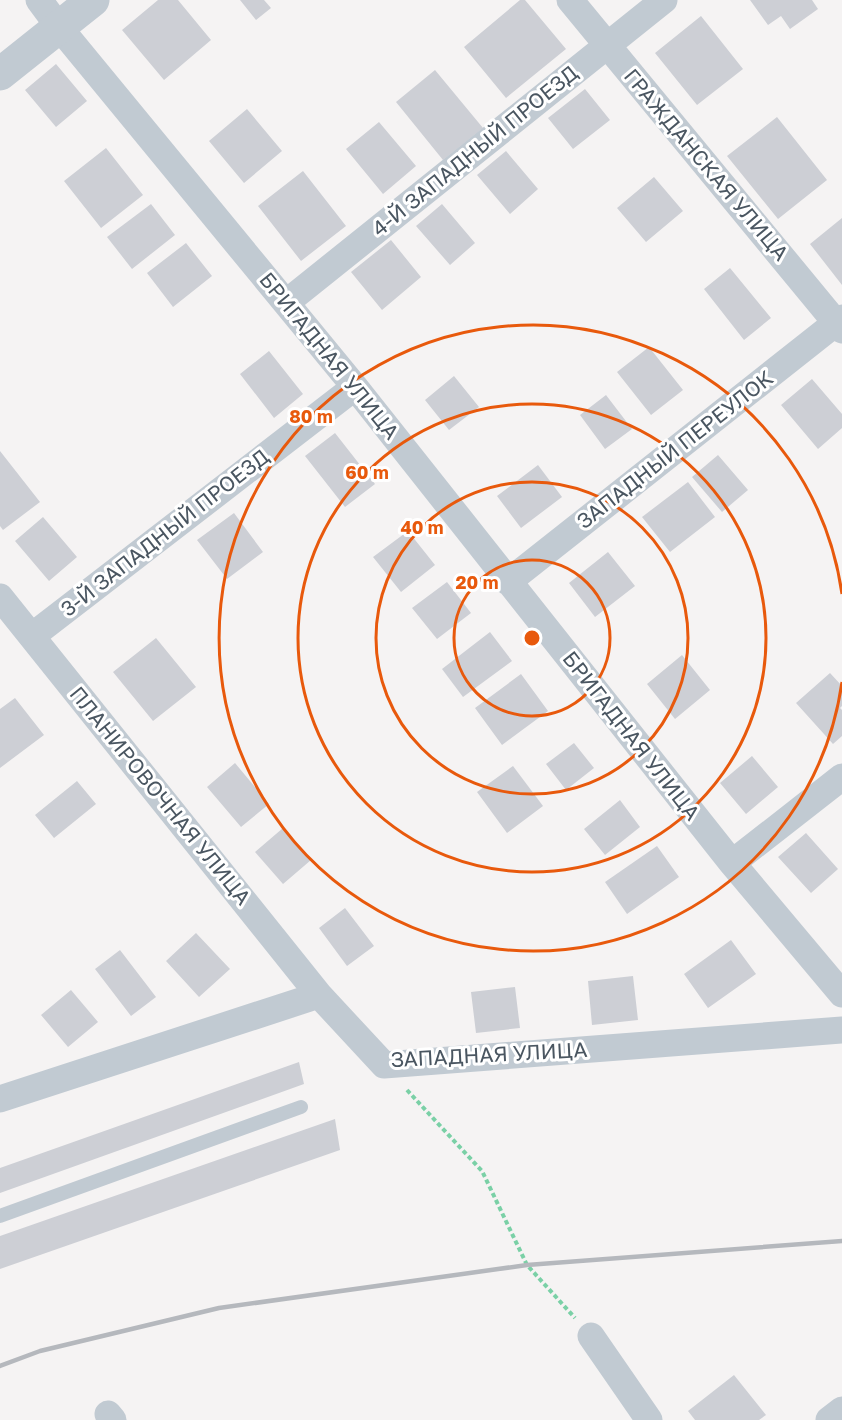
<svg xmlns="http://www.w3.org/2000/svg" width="842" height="1420" font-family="'Golos Text',sans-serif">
<rect width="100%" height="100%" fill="#f5f3f3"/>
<!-- building -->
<path fill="#cdcfd5" d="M158 0H178L211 40 164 80 122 30Z
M240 0H264L271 8 256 20Z
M520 0H525L566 49 506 98 464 47Z
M750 0H812L818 9 790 29 781 16 768 25Z
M701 16 743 69 697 105 655 53Z
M56 64 87 101 56 127 25 90Z
M435 70 483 128 443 160 396 102Z
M585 89 610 120 573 149 548 118Z
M247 109 282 151 244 183 209 141Z
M777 117 827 180 778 219 727 156Z
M379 122 416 166 383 194 346 149Z
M106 148 143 195 101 228 64 181Z
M506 151 538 189 510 214 477 175Z
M303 171 346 226 301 261 258 206Z
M654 177 683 211 646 242 617 208Z
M151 204 175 235 132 269 107 237Z
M442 204 475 243 450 265 416 226Z
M842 218V285L810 244Z
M391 240 421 277 382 310 351 272Z
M186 243 212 276 173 307 147 273Z
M730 268 771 318 744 340 704 289Z
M649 347 683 390 651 415 617 372Z
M269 351 303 394 274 418 240 374Z
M454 376 479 407 449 430 425 400Z
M812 379 842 414V428L818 449 781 405Z
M606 395 632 429 605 449 580 415Z
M335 433 375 484 345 507 305 456Z
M0 451 40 502 3 530 0 526Z
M718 455 748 490 722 512 692 477Z
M538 465 562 497 521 528 497 496Z
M688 482 715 517 670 552 642 517Z
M234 513 263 552 227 579 197 540Z
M43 517 77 557 49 581 15 541Z
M408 531 435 565 401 592 373 557Z
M608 552 635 586 595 617 569 583Z
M447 582 471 613 437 639 412 608Z
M490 632 512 661 463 697 442 669Z
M156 638 196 687 153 721 113 672Z
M682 655 710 690 675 719 647 684Z
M830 673 842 686V706L840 708 842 710V736L833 744 796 703Z
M521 674 548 711 502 745 475 708Z
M15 698 44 735 0 768V709Z
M574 743 594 768 566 790 546 764Z
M752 756 778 787 746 814 720 783Z
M235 763 269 804 241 827 207 787Z
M513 766 543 806 507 833 477 792Z
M77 781 96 804 54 838 35 815Z
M620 800 640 827 605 855 584 829Z
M283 828 311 860 283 884 255 852Z
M806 833 838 869 811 893 778 857Z
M657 846 679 877 627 914 605 882Z
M345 908 374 946 347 966 319 928Z
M196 933 230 969 199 997 166 961Z
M731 940 756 974 708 1008 684 974Z
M120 950 156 997 131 1016 95 969Z
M633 976 638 1020 592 1025 588 981Z
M515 987 520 1028 476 1033 471 992Z
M71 990 98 1022 68 1047 41 1015Z
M299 1062 304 1084 0 1193V1168Z
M335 1119 340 1150 0 1269V1236Z
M734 1375 766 1415 759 1420H695L688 1411Z"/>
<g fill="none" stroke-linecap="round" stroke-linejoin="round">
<!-- path -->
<path stroke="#7ad0a6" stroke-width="4" stroke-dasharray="4.5 3" stroke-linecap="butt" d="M407 1090 482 1171 527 1265 575 1318"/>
<!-- service -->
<path stroke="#c1cad2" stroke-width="14" d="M0 1216 301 1107"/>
<!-- minor -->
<path stroke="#c1cad2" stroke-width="27" d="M39 0 59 27 355 387 732 863 842 994
M570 0 842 330
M287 302 664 0
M508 582 842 318
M0 597 319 995 384 1065 842 1030
M32 636 355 387
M732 863 842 777
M0 1099 319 995
M591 1336 649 1420
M108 1414 113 1420
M829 1420 842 1410"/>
<!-- tertiary -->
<path stroke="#c1cad2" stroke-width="33" d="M0 74 93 0"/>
<!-- rail -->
<path stroke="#b5b8bd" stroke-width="4.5" d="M0 1366 40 1351 219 1308 527 1265 842 1241"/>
</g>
<!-- distance rings -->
<g fill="none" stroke="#e8590c" stroke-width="3">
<circle cx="532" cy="638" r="78"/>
<circle cx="532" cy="638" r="156"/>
<circle cx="532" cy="638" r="234"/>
<path d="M842 682A313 313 0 1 1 842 594"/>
</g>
<g text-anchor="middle" stroke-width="6" stroke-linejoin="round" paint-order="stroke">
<!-- street labels -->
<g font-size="21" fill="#4a5661" stroke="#fff">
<text transform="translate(475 151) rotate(-39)" y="7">4-Й ЗАПАДНЫЙ ПРОЕЗД</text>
<text transform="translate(706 165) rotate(50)" y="7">ГРАЖДАНСКАЯ УЛИЦА</text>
<text transform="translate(329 356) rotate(51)" y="7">БРИГАДНАЯ УЛИЦА</text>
<text transform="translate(675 450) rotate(-38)" y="7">ЗАПАДНЫЙ ПЕРЕУЛОК</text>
<text transform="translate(165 533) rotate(-38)" y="7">3-Й ЗАПАДНЫЙ ПРОЕЗД</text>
<text transform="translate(631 736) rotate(52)" y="7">БРИГАДНАЯ УЛИЦА</text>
<text transform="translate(160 796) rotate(51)" y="7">ПЛАНИРОВОЧНАЯ УЛИЦА</text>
<text transform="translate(489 1055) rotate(-3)" y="7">ЗАПАДНАЯ УЛИЦА</text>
</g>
</g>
<circle cx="532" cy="638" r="9" fill="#e8590c" stroke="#fff" stroke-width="3"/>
<g font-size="18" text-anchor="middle" font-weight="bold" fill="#e8590c" stroke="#fff" stroke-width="6" stroke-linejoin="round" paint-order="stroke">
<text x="311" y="423">80 m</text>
<text x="367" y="479">60 m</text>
<text x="422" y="534">40 m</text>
<text x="477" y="589">20 m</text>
</g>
</svg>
